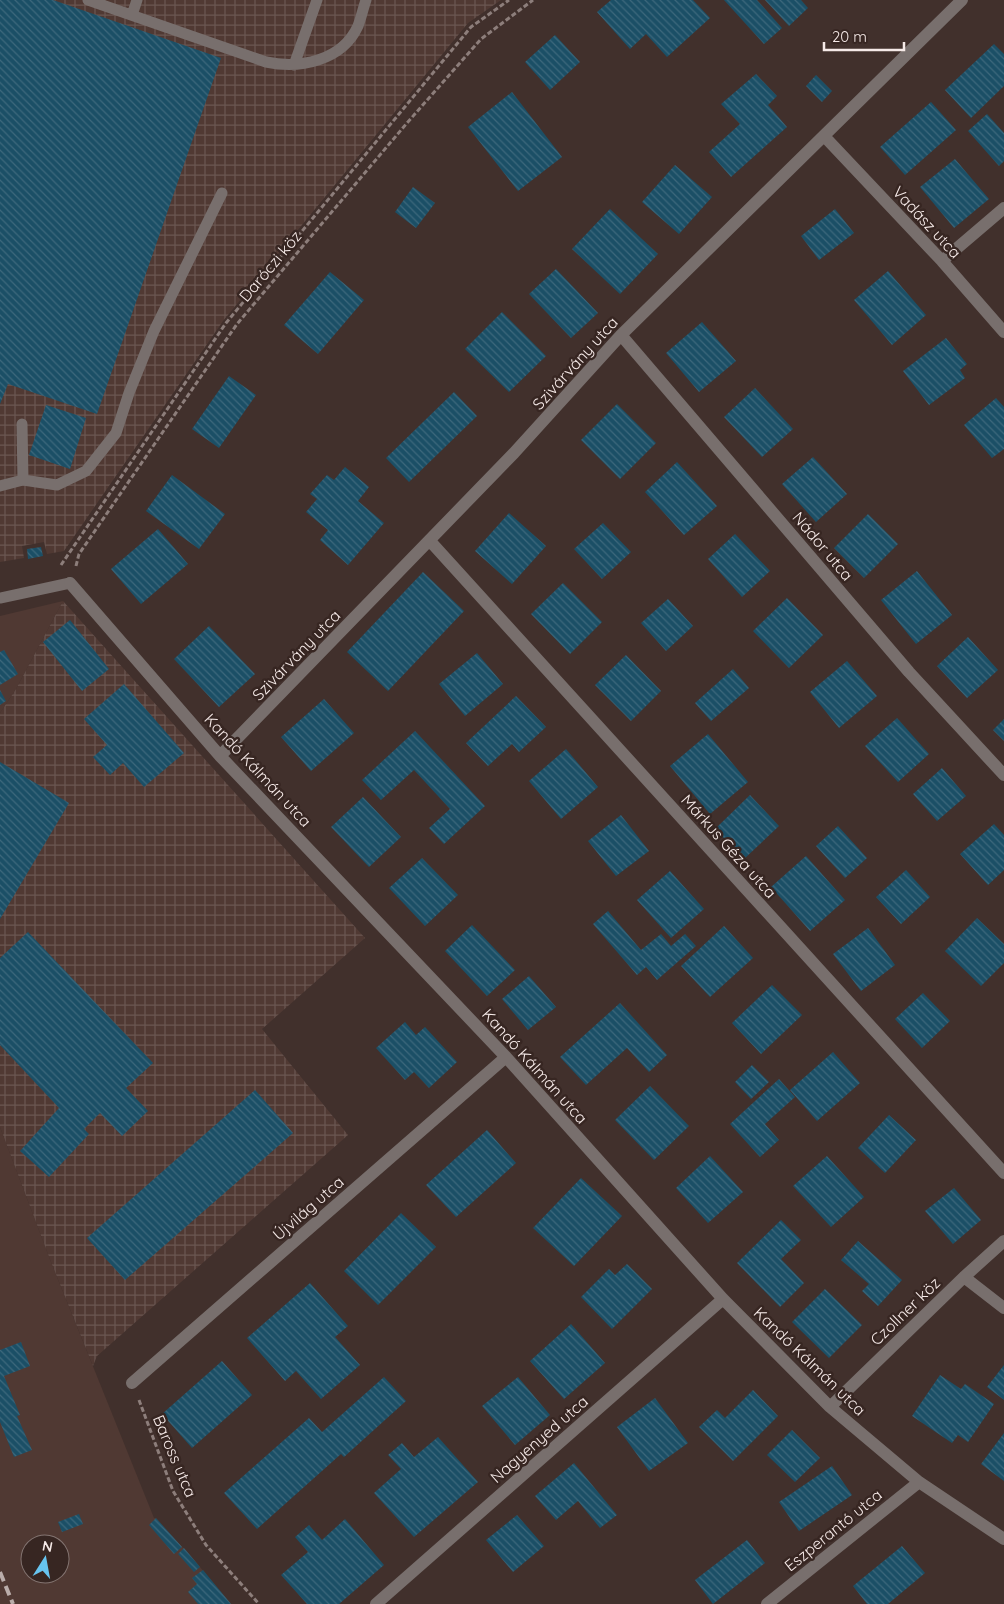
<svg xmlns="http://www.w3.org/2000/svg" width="1004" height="1604" font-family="Quicksand,sans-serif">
<defs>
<pattern id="industrial-grid" width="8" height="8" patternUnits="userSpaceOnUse" patternTransform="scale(1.25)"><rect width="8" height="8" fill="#503933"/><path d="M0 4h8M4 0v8" fill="none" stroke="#6a5651"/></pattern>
<pattern id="building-back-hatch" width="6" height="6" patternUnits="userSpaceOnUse" patternTransform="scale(1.25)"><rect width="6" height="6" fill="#1b4f66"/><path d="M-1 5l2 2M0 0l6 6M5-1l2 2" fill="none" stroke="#3d687c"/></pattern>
</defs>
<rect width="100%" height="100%" fill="#41302c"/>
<!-- built -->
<path fill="#503933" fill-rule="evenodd" d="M63 601 16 689 0 713V616Z
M0 1127 51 1262 154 1518H156L182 1547 184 1548 231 1604H0ZM30 1544H60V1574H30Z"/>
<!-- industrial -->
<path fill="url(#industrial-grid)" d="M0 0H501L468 23 223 321 64 551 47 554 44 542 22 546 24 558 0 562Z
M63 601 365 938 262 1029 348 1135 97 1356 93 1366 51 1262 0 1127V713L16 689Z"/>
<!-- building -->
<path fill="url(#building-back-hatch)" d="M0 0H53L221 58 97 414 8 384 0 404Z
M611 0H693L710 18 667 57 646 34 630 49 597 12Z
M724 0H757L782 28 764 44Z
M765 0H801L808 8 789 26Z
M555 35 580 62 550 90 525 62Z
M994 44 1004 54V86L971 118 945 90Z
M756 74 777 96 768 105 787 127 731 177 709 152 740 124 721 104Z
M816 75 832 91 822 102 806 86Z
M512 92 562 157 518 191 468 127Z
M931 102 956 130 905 175 880 147Z
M987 114 1004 133V161L999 166 968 131Z
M955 159 989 199 954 228 920 187Z
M675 165 712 197 679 234 642 202Z
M413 187 435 203 416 228 395 212Z
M610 209 658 254 620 294 572 249Z
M835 209 854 233 819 260 801 236Z
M556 269 598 313 571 338 529 294Z
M888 271 926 315 892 345 854 300Z
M330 272 364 300 318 354 284 325Z
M502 312 546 356 509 392 465 349Z
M702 322 736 361 699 392 666 353Z
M946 338 967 364 960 370 965 378 929 405 903 371Z
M229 376 256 395 219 448 192 429Z
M755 388 793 429 762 457 724 417Z
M454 392 477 416 409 482 386 458Z
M996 398 1004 407V449L992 458 964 425Z
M617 404 656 443 620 479 581 440Z
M46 405 86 418 70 469 29 455Z
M813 457 847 494 816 522 782 484Z
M677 462 717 506 684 535 645 492Z
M345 467 369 487 358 501 384 523 348 565 320 540 328 530 306 512 317 499 310 494 327 475 334 480Z
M172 475 225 514 199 549 146 511Z
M509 513 546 546 512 584 475 551Z
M868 514 898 544 864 578 834 548Z
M603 523 631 552 602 579 574 549Z
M158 529 188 564 141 604 111 569Z
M735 534 770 571 742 597 708 559Z
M41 547 43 556 28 559 27 549Z
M917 571 952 615 916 644 881 600Z
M423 572 464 611 388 691 347 652Z
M563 583 602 622 570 654 531 614Z
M787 598 823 635 789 668 753 631Z
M668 599 693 626 666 651 641 623Z
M70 620 109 669 82 691 43 642Z
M209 626 255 674 219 707 174 659Z
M968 637 998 670 967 698 937 666Z
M4 650 18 674 0 685V652Z
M477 653 503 684 465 716 439 684Z
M626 655 661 691 631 721 595 685Z
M847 661 877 696 839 728 810 692Z
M733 669 749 688 711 721 695 703Z
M124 684 184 753 144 787 123 763 110 775 93 757 107 745 84 719Z
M0 690 6 701 0 705Z
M516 696 546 727 519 752 512 744 488 766 466 743Z
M324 699 354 733 311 771 281 737Z
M897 718 929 754 898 782 865 746Z
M1004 719V741L993 730Z
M415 731 485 806 444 844 429 828 450 809 414 770 381 800 362 780Z
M708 734 748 782 710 814 670 766Z
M566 749 598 787 561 819 529 781Z
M0 762 69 803 0 919Z
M942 768 966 796 937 821 913 794Z
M750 795 779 826 744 859 715 829Z
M363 797 401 837 369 867 331 827Z
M621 815 649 851 616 876 588 841Z
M994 824 1004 835V870L988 885 960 854Z
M838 826 867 858 845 878 816 846Z
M806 856 845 900 810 931 771 887Z
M422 858 458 895 425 926 389 888Z
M906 870 930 897 901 924 876 897Z
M670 871 704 909 671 938 637 900Z
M608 911 641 950 661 934 671 946 685 934 696 946 657 980 646 967 637 975 593 924Z
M977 918 1004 944V963L981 986 945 951Z
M472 925 515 970 487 996 445 951Z
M724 926 753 958 710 997 681 966Z
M868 928 895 965 861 991 833 954Z
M28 932 153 1063 126 1088 148 1111 122 1136 100 1113 84 1129 89 1134 49 1177 20 1151 59 1108 0 1045V958Z
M529 976 556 1007 528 1030 502 999Z
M772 985 802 1015 761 1054 732 1023Z
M923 993 950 1021 922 1048 895 1019Z
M620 1003 667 1055 649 1072 627 1048 586 1085 560 1057Z
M405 1022 416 1035 425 1027 457 1062 429 1088 414 1072 405 1080 376 1048Z
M833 1052 860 1083 817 1121 790 1090Z
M752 1065 769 1082 751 1099 735 1082Z
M779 1079 795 1097 765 1124 779 1140 760 1157 730 1124Z
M650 1086 689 1126 654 1160 615 1120Z
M255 1090 293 1133 125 1280 87 1238Z
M889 1115 916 1140 885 1173 858 1148Z
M487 1130 516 1163 456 1217 426 1185Z
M710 1156 743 1192 708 1223 676 1188Z
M827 1156 864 1197 831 1227 793 1186Z
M581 1178 622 1216 574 1266 533 1228Z
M954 1188 981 1220 953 1244 925 1211Z
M401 1213 436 1247 378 1305 344 1271Z
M781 1220 801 1240 781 1259 804 1283 780 1307 737 1263Z
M858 1241 902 1280 878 1306 862 1291 869 1284 841 1260Z
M627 1264 652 1289 612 1329 581 1297 609 1269 615 1275Z
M310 1283 348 1326 335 1337 360 1365 321 1399 296 1371 285 1381 247 1338Z
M825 1289 862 1325 829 1358 792 1322Z
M571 1324 605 1363 564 1399 530 1361Z
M21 1342 30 1366 4 1376 20 1415 17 1416 32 1450 14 1457 0 1422V1350Z
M222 1361 252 1395 192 1448 162 1414Z
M1004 1365V1400L987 1387Z
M940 1375 961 1389 965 1384 994 1404 968 1442 958 1435 952 1443 912 1416Z
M384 1377 406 1401 344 1457 341 1454 257 1529 224 1493 309 1418 322 1432Z
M518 1377 550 1415 515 1445 482 1406Z
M753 1390 778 1416 733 1461 699 1427 717 1410 725 1418Z
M655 1398 688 1443 649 1471 617 1427Z
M792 1430 820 1458 795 1482 767 1455Z
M1004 1433V1481L981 1464Z
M438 1437 478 1482 414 1537 374 1493 401 1469 388 1455 402 1443 414 1457Z
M574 1463 617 1515 600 1528 578 1501 556 1520 535 1496Z
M832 1466 852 1495 799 1531 779 1502Z
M79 1514 83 1524 62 1532 58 1522Z
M517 1515 544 1546 513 1572 486 1540Z
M156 1518 182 1547 174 1554 149 1525Z
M345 1519 384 1565 339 1604H307L281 1575 308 1552 295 1537 309 1525 322 1540Z
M747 1540 765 1563 713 1604 695 1580Z
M902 1546 925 1573 888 1604H867L853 1586Z
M184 1548 200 1567 194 1572 178 1554Z
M203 1570 231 1604H198L188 1592 197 1584 192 1578Z"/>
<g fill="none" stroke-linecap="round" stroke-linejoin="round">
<!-- path -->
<path stroke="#8d7e7b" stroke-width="3" stroke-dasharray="5 2.5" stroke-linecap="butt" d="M61 565 226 323 471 27 509 0
M76 566 79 554 237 324 407 123 481 39 533 0
M139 1400 173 1491 206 1545 259 1604"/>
<!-- lane -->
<path stroke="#786f6d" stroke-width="11" d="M88 0 266 62C300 69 342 61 358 26 361 18 363 9 366 0
M132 15 137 0
M294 65 317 0
M23 480 57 485 86 471 116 433 129 393 154 331 222 193
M0 486 23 480 22 424
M0 598 70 583"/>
<!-- street -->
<path stroke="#786f6d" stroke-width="12" d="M824 136 942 261 1004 332
M942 261 1004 208
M621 335 909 672 1004 775
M430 541 1004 1173
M70 583 220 756 506 1057 723 1299 830 1407 919 1482 1004 1539
M220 756 514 453 621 335 962 0
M964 1277 1004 1308
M132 1383 506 1057
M830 1407 964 1277 1004 1241
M376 1604 723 1299
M767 1604 919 1482"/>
<!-- rail -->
<path stroke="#baadaa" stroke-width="4" stroke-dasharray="10 5" stroke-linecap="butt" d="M0 1572 13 1604"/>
</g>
<g text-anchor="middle" stroke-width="5" stroke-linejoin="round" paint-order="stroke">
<!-- street labels -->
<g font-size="16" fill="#f6eae8" stroke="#372622">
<text transform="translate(927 222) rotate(47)" y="6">Vadász utca</text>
<text transform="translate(270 266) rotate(-50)" y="6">Daróczi köz</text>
<text transform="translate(575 363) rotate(-48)" y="6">Szivárvány utca</text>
<text transform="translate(823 546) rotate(50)" y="6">Nádor utca</text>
<text transform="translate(296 655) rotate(-46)" y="6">Szivárvány utca</text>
<text transform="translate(258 770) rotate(47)" y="6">Kandó Kálmán utca</text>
<text transform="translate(729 846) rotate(48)" y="6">Márkus Géza utca</text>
<text transform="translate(535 1066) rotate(48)" y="6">Kandó Kálmán utca</text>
<text transform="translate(308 1208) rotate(-41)" y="6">Újvilág utca</text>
<text transform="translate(905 1311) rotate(-44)" y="6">Czollner köz</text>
<text transform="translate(810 1361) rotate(44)" y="6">Kandó Kálmán utca</text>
<text transform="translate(539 1439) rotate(-41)" y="6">Nagyenyed utca</text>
<text transform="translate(175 1456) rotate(67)" y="6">Baross utca</text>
<text transform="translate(833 1530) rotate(-39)" y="6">Eszperantó utca</text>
</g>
</g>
<!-- north arrow -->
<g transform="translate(45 1559) rotate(11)"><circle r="24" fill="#372622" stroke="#837471"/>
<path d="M0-4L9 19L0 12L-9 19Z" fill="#67c4f0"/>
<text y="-8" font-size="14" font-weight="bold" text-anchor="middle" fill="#f6eae8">N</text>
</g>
<!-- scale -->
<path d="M824 42v8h80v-8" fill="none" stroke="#f6eae8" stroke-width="2.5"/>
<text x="832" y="42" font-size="15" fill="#f6eae8" stroke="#372622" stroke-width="4" paint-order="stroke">20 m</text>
</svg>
